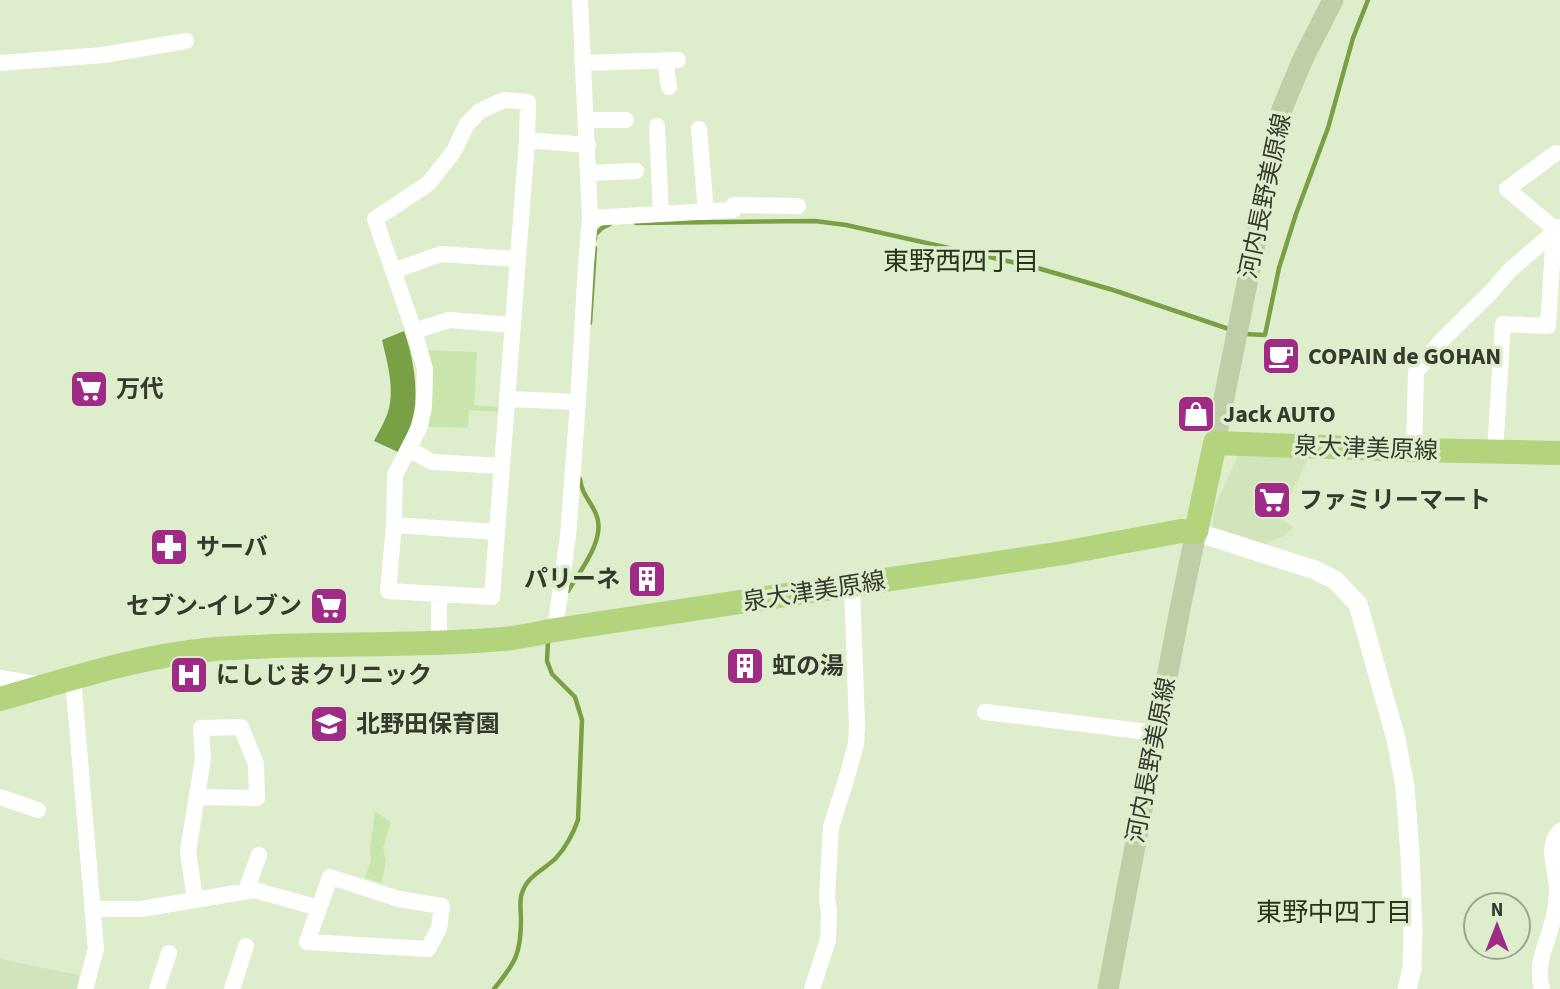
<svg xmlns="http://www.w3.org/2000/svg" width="1560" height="989" font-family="'Source Sans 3','Noto Sans JP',sans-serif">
<rect width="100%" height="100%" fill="#deeecd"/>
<!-- built -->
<path fill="#d1e4bc" d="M1240 451 1311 452 1282 514 1281 519 1293 527 1285 536 1269 542 1265 548 1212 531 1214 508Z
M0 959 78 975 81 981 79 989H0Z"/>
<!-- green -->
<path fill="#cae5ac" d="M428 350 477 352 474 405 499 407V412L469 410 468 428 428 427C434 401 434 376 428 350Z
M375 811 391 823 383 848 386 859 382 883 365 878 371 860 370 850Z"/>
<!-- water -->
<path fill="#7aa045" d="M404 331C414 359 421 399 410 427 407 435 402 444 398 452L374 441C380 429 388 417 390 403 393 383 387 361 382 340Z"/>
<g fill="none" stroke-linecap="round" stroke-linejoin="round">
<!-- stream -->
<path stroke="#7aa045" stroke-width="4.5" d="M636 223 815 221 846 225 1034 267 1113 290 1229 329
M595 239V235L602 228 610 224
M590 323 595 248
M1245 334 1265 335 1279 268 1296 214 1328 128 1353 38 1368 0
M568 591C580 571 607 538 596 514 590 500 582 495 580 479
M494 989C515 963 521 954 521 920 521 912 519 900 522 893 527 876 544 870 556 858 566 847 573 834 578 820L582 720 575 697 552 674 547 661 548 641"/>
<!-- minor -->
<path stroke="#fff" stroke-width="16" d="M665 60 669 87
M0 63 103 55 186 41
M582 63 678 60
M504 100 528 102 527 140 492 597 388 591 394 525 395 475 420 426 424 407 425 369 414 331 375 219 429 183 454 151 467 124 480 111Z
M586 120H626
M657 126 661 214
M699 129 706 212
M527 140 588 145
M1556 153 1507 189 1556 230
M588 173 636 171
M590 218 733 210 734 205 798 206
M393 271 441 254 518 259
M414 331 449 320 513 325
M507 399 578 402
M409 449 432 462 502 466
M1414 450 1416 372 1441 341 1490 293 1510 270 1560 227
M1495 452 1503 324 1548 326 1554 232
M394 525 497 532
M439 595V644
M555 630 568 536 578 402 586 265 590 218 580 0
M0 678 36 684
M73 678 96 949 85 989
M985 712 1156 733
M0 797 38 810
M246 891 259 855
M195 900 188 851 203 759 201 728 241 727 256 764 257 798 197 797
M92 909H141L254 890 319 908 307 942 428 949 439 928 442 906 399 899 330 877 319 908
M157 989 169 953
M232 989 246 946
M812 989 828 940 829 912 827 898 831 827 847 777 856 744 857 725 852 585
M1542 989C1534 961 1549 942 1554 915 1556 908 1556 901 1557 894 1559 873 1543 848 1560 831"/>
<!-- tertiary -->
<path stroke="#fff" stroke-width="19" d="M1196 532 1315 570 1335 580 1358 604 1396 739 1405 787 1410 853 1413 932 1412 969 1407 989"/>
<!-- secondary -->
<path stroke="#c0cea8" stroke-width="21" d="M1215 443 1282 109 1303 59 1333 0
M1108 989 1180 609 1196 532"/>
<!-- primary -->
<path stroke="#b3d37d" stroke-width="24" d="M0 699C67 680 136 657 206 650 305 641 404 648 503 639 520 638 538 633 555 630L1063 553 1181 531 1196 532 1215 443 1414 450 1560 453"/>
</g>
<!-- icons -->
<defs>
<symbol id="cafe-square" viewBox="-11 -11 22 22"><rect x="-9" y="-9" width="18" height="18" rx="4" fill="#a02b86" stroke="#deeecd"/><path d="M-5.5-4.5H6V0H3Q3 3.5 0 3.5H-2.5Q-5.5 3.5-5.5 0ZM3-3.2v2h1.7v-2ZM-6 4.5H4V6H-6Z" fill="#fff"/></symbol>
<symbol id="supermarket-square" viewBox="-11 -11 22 22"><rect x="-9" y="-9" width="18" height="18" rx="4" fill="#a02b86" stroke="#deeecd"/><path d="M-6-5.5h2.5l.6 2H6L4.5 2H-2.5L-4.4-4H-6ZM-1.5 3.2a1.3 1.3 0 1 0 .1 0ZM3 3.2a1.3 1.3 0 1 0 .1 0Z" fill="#fff"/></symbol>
<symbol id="shop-square" viewBox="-11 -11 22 22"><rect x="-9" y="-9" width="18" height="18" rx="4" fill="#a02b86" stroke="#deeecd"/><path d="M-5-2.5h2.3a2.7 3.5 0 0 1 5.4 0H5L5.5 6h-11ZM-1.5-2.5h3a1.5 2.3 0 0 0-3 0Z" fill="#fff"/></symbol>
<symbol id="pharmacy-square" viewBox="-11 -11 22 22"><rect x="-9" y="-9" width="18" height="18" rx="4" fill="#a02b86" stroke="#deeecd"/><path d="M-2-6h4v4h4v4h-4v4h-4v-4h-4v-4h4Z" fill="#fff"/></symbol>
<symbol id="building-square" viewBox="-11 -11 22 22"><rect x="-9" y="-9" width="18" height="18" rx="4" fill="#a02b86" stroke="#deeecd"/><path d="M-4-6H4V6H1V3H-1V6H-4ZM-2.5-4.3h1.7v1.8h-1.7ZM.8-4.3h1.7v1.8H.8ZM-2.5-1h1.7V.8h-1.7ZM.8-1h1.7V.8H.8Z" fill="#fff"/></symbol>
<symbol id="hospital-square" viewBox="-11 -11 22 22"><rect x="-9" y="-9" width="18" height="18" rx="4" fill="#a02b86" stroke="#deeecd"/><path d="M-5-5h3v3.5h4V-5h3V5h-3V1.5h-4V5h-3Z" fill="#fff"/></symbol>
<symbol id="school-square" viewBox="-11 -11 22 22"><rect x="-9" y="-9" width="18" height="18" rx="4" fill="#a02b86" stroke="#deeecd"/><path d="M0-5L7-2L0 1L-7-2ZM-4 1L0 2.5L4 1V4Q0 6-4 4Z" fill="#fff"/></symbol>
</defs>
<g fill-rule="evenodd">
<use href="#cafe-square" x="1259" y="334" width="44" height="44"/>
<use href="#supermarket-square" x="67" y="367" width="44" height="44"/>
<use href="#shop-square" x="1174" y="392" width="44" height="44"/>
<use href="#supermarket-square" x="1250" y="478" width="44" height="44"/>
<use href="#pharmacy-square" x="147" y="525" width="44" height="44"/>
<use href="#building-square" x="625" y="557" width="44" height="44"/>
<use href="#supermarket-square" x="307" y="584" width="44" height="44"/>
<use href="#building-square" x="723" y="644" width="44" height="44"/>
<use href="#hospital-square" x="167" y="653" width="44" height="44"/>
<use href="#school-square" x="307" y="702" width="44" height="44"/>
</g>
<g text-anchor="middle" stroke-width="7" stroke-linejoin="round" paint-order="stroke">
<!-- street labels -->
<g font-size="24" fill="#343a2e" stroke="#deeecd">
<text transform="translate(1265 196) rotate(-78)" y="8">河内長野美原線</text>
<text transform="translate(1366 448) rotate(2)" y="8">泉大津美原線</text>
<text transform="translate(814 591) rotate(-9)" y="8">泉大津美原線</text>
<text transform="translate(1151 760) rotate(-79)" y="8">河内長野美原線</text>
</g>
<!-- poi labels -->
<g font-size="24" font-weight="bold" fill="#343a2e" stroke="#deeecd" text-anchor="start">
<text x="1308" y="364">COPAIN de GOHAN</text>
<text x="116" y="397">万代</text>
<text x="1223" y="422">Jack AUTO</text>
<text x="1299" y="508">ファミリーマート</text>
<text x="196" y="555">サーバ</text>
<text x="620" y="587" text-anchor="end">パリーネ</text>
<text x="302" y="614" text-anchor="end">セブン-イレブン</text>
<text x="772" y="674">虹の湯</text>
<text x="216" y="683">にしじまクリニック</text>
<text x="356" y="732">北野田保育園</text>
</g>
<!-- neighbourhood labels -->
<g font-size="26" fill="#29351b" stroke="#deeecd">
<text x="961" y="270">東野西四丁目</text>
<text x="1334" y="921">東野中四丁目</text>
</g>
</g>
<!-- north arrow -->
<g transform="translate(1497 926)"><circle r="33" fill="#deeecd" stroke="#9aa68d" stroke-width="2"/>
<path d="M0-5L12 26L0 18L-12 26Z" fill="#a02b86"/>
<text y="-10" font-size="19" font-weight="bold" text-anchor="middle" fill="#343a2e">N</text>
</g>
</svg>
